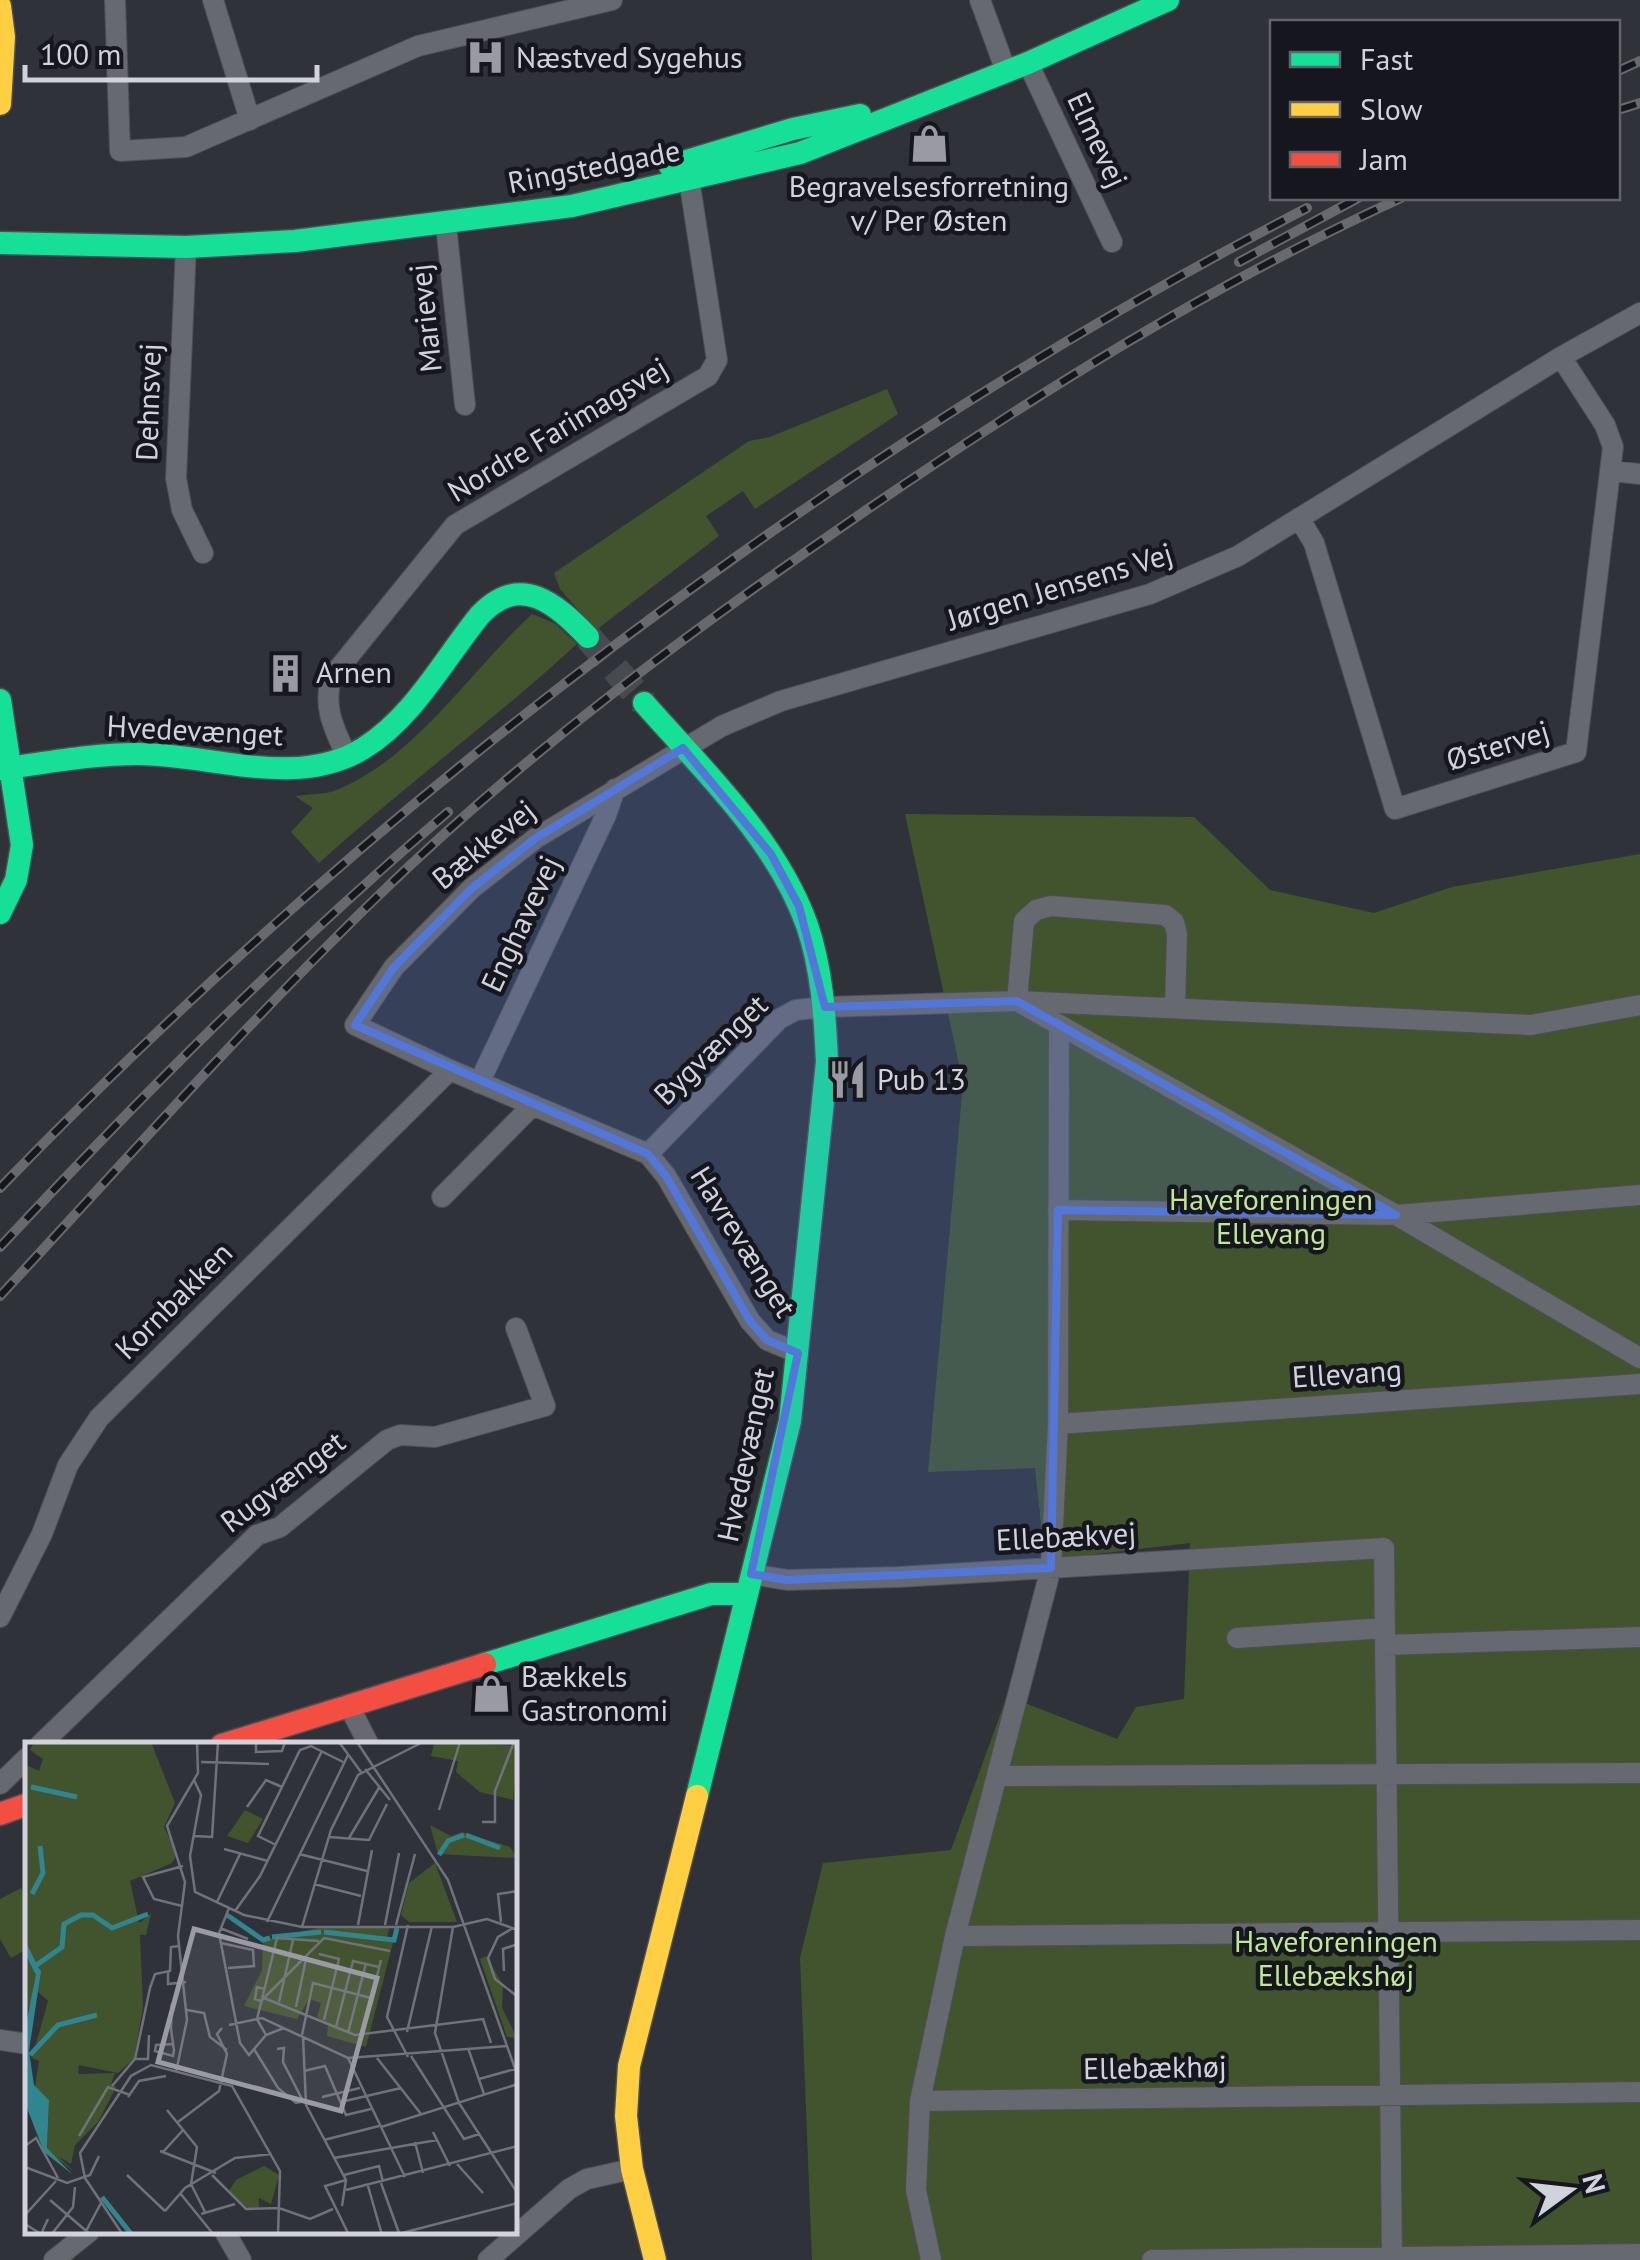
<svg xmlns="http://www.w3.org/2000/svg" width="1640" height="2260" font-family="'PT Sans',sans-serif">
<rect width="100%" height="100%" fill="#30323a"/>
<!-- green -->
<path fill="#42542e" d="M887 389 898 414 755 509 743 491 706 516 719 536 596 630 560 589 554 573 749 441 770 437Z
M532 614 554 623 577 644C494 720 403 787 319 863L291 832 313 808 295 796C307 794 322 795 334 791 414 760 470 671 532 614Z
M905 814 1194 817 1270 890 1374 913 1452 887 1640 854V2260H812L800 1958 823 1863 951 1850 1007 1696 1117 1739 1136 1707 1184 1699 1190 1543 1045 1560 1035 1468 928 1472 963 1083Z
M21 1888 27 1900V1949L11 1958 0 1939V1899Z"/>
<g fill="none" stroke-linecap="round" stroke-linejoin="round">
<!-- secondary-tunnel -->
<path stroke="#484a52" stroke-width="28" stroke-dasharray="28 14" stroke-linecap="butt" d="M588 637 644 703"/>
<defs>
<path id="street" d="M115 0 120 151 186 147 418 46 612 0
M213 0 250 120
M980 0 1006 71
M1028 63 1112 242
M446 225 465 405
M186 247 176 478 182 510 203 553
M1612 471 1640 474
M1299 518 1314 543 1395 809 1576 752 1613 447 1605 425 1561 357
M347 757C334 728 323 709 331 678L455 525 708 376 717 360 689 179
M1175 1008 1177 934 1174 922 1165 915 1051 906 1036 910 1024 921 1017 1001 1396 1215 1640 1358
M479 1083 606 815 615 789
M648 1154 779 1019 796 1010 825 1007 1017 1001 1531 1025 1640 1005
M442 1197 533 1105
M1058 1210 1396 1215 1640 1195
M798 1353 767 1340 750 1321 666 1176 648 1154 450 1070 355 1025 394 967 472 888 536 838 722 726 781 701 1150 594 1238 556 1561 357 1640 313
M1058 1424 1640 1384
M751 1574 787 1580 899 1577 1384 1548 1392 2257
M0 1617 42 1534 68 1465 99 1418 450 1070
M1237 1638 1385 1628
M1385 1645 1640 1637
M349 1706 369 1745
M40 1745 257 1535 280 1527 387 1440 400 1435 435 1437 545 1406 516 1328
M998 1776 1640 1773
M0 1784 28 1757
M955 1936 1640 1930
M0 2040 28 2044
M920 2101 1640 2092
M225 2232 241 2260
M54 2260 89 2232
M488 2260 569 2189 587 2179 632 2169
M931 2260 916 2190 920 2101 955 1936 1051 1568 1058 1424 1059 1025
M1152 2260 1640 2254"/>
<path id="fast" d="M670 166 793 129 860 115
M0 243 186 247 295 241 572 206 800 153 1028 63 1168 0
M0 700 22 845 16 880 0 913
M644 703C703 770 776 839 807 925 822 969 825 1016 827 1062L790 1421 697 1796
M0 769C46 763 91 754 138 754 212 754 296 790 364 748 414 717 444 659 480 615 521 572 556 604 588 637
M485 1664 711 1594H746"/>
<path id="slow" d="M0 6 4 37 0 104
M655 2260 632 2169 626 2116 629 2066 697 1796"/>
<path id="jam" d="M222 1745 485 1664
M0 1814 28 1804"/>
</defs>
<!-- street casing -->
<use href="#street" stroke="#4e4f55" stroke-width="22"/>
<!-- fast casing -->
<use href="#fast" stroke="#4e4f55" stroke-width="25"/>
<!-- slow casing -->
<use href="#slow" stroke="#4e4f55" stroke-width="25"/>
<!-- jam casing -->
<use href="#jam" stroke="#4e4f55" stroke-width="25"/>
<!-- street -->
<use href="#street" stroke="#676970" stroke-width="20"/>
<!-- fast -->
<use href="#fast" stroke="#16e098" stroke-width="22"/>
<!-- slow -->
<use href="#slow" stroke="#ffcf43" stroke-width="22"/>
<!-- jam -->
<use href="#jam" stroke="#f24e42" stroke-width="22"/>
<defs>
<path id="rail" d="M1618 71 1640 61
M1618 110 1640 103
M1239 262 1358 198
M0 1188C374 801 829 455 1307 208
M0 1247C142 1095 289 947 448 812
M0 1296C125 1161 246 1024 378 896 526 752 694 628 865 511 1036 394 1212 284 1401 198"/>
</defs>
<!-- rail casing -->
<use href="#rail" stroke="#67696f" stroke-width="10"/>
<!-- rail -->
<use href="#rail" stroke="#16171e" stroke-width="6" stroke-dasharray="19" stroke-linecap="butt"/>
</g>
<!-- marked area -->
<path fill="#5376d9" fill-opacity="0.2" stroke="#5376d9" stroke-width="8" stroke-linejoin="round" d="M683 748 771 854 799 906 825 1007 1017 1001 1396 1215 1058 1210 1051 1568 787 1580 751 1574 798 1353 767 1340 750 1321 666 1176 648 1154 355 1025 394 967 472 888 536 838Z"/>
<!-- icons -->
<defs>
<symbol id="hospital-bare" viewBox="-9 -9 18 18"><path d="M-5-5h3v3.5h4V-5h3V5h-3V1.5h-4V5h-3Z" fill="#999aa3" stroke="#16171e" stroke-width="2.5" paint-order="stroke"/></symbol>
<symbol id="shop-bare" viewBox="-9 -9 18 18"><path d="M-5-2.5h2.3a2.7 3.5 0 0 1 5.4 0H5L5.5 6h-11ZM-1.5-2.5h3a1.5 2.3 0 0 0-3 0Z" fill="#999aa3" stroke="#16171e" stroke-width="2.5" paint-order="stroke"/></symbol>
<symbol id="building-bare" viewBox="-9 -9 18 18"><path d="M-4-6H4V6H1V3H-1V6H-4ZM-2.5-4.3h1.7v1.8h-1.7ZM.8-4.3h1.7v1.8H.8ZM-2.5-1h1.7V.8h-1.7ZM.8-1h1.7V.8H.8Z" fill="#999aa3" stroke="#16171e" stroke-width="2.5" paint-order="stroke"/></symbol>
<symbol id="restaurant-bare" viewBox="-9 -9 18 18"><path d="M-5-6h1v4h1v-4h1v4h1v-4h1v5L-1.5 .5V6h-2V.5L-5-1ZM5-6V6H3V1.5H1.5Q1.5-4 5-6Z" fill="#999aa3" stroke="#16171e" stroke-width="2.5" paint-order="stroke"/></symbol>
</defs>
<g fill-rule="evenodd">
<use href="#hospital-bare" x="458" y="30" width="55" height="55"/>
<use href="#shop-bare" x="902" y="116" width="55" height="55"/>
<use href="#building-bare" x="258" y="646" width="55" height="55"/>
<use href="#restaurant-bare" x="820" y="1052" width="55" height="55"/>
<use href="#shop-bare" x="464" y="1666" width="55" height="55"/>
</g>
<g text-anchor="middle" stroke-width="9" stroke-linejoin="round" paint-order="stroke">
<!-- poi labels -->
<g font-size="30" fill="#d1d2dc" stroke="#16171e" text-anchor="start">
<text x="516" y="68">Næstved Sygehus</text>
<text x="929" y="197" text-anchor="middle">Begravelsesforretning<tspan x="929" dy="34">v/ Per Østen</tspan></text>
<text x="316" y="683">Arnen</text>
<text x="877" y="1090">Pub 13</text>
<text x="521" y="1687">Bækkels<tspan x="521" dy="34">Gastronomi</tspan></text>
</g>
<!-- street labels -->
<g font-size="30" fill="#d1d2dc" stroke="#16171e">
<text transform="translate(1097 140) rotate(65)" y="10">Elmevej</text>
<text transform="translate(594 167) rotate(-11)" y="10">Ringstedgade</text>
<text transform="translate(426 318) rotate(-96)" y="10">Marievej</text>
<text transform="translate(149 402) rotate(-88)" y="10">Dehnsvej</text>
<text transform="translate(558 430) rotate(-31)" y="10">Nordre Farimagsvej</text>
<text transform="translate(1060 587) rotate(-17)" y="10">Jørgen Jensens Vej</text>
<text transform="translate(195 731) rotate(3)" y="10">Hvedevænget</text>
<text transform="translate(1498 746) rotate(-17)" y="10">Østervej</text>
<text transform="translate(484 845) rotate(-39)" y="10">Bækkevej</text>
<text transform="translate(521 924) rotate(-65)" y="10">Enghavevej</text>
<text transform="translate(711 1050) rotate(-44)" y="10">Bygvænget</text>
<text transform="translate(743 1242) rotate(58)" y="10">Havrevænget</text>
<text transform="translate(174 1301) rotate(-45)" y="10">Kornbakken</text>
<text transform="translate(1347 1374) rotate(-4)" y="10">Ellevang</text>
<text transform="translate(746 1455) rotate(-78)" y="10">Hvedevænget</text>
<text transform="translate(283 1482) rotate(-37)" y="10">Rugvænget</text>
<text transform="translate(1066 1537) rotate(-3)" y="10">Ellebækvej</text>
<text transform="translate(1155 2068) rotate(-1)" y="10">Ellebækhøj</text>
</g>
<!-- park labels -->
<g font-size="30" fill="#c0e794" stroke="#16171e">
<text x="1271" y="1210">Haveforeningen<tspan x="1271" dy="34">Ellevang</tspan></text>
<text x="1336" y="1952">Haveforeningen<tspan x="1336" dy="34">Ellebækshøj</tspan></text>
</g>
</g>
<!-- overview -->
<g transform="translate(25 1742)">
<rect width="492" height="492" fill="#30323a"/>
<path d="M9 0H126L150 61 139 85 152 112 147 121 105 139 114 181 126 172 121 193H115L118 265 109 317 93 331 54 323 53 332 90 331 86 342 91 345 73 380 50 403 46 422 33 414 50 431 22 408 24 358 10 345 14 319 7 316 23 259 10 247 0 277V32L1 23 14 29 18 17 5 8ZM418 0 492 4 488 58 455 50 431 30 433 19 406 14 409 2ZM220 68 238 77 223 101 202 94ZM405 83 426 94 437 90 485 105 492 116 413 112ZM410 121 432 180H384L376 173 384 141ZM365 184 362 195 369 197 341 305 302 294 303 283 292 275 296 261 284 257 272 277 219 264 237 228 238 198 298 185ZM461 214 478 243 477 266 492 296 482 295 455 217ZM239 424 254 433 246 462 234 456V466H223L203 450 211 438Z" fill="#42542e"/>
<path d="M0 211 16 229 4 309 9 343 24 358 22 406 47 432 19 410 0 361 1 282 11 233Z" fill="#31858f"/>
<path fill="none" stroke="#31858f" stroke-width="5" d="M6 45 52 55M441 93 475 106M414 113 423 99 439 93M7 152 18 131 15 104M202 173 238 198 245 196M299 190 369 198 372 186M247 195 296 190M0 204 10 224 37 205 39 182 56 173H68L87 186 123 172M5 313 33 283 72 273M77 455 107 493"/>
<path fill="none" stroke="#70727b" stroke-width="2.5" d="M231 0V10L257 9 260 0M314 0 336 30M332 0 423 138 493 335M176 20 244 22M340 27 365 58M169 38 176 53 165 114 170 150 219 173 277 185H428L462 177 493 188M222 65 241 38 257 45M414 68 435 0M457 80H470V49L489 0M169 94 187 95 193 0M304 95 344 98 362 62M324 96 355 44M251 103 233 94 275 8 286 4 318 20M199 107 243 119M274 112 342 129M289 142 336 154M192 160 215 112M157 164 129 157 118 135 158 124M204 166 194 191 215 301 224 313 241 293 259 286M210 169 235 134 297 9M242 180 323 13M476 180 473 152 493 149M333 183 347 108M360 183 374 111M371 183 390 112M277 185 306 88 333 33 398 0M428 185 410 291 434 361 493 452M195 186 223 197M488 186 473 195 463 216 470 237 493 255M196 201 228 208 229 224 203 226M294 212 314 217 299 278M479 229 478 207 493 202M143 230V242L161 240M125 246 130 232 145 229 146 205 154 204M240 247 232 245 230 257 236 259 299 196 365 209M239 256 330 293 458 277 466 301M254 260 268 198M147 261 146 287 148 301V302L149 308 148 314 130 309 131 303 148 302M271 265 281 217M162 268 179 271 185 295 202 308M204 283 237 276 323 316 482 304M311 285 328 219 354 225M382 290 407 184M323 291 341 221M241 293 232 277 252 196 294 199M277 293 288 241 346 256M278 294 281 363 321 438 317 464M337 294 356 218M443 306 459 352M229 307 253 346 271 361 280 359M252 307 259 306 258 320 278 359M386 314 439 397 454 392M383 315 362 275 383 183M323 316 380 435M352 316 396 372M110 317 125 246M279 329 300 324 321 373 346 367M151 330 162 278 153 194 160 140 142 84 173 31 172 0M454 337 490 327M87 344 110 317H123L124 293M103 355 114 339 141 334M297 355 335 346M320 359 376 346M142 368 172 405 166 442M153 380 194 349 202 312 192 292 197 286M356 385 493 342M408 390 425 424M54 394 83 345 105 353M299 398 354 384M390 400 398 431M0 404 11 396 33 436M135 409 191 431M138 410 159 387M309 416 412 398M432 422 458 451M0 425 42 441 65 433 74 414M102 433 140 469M187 433 221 467 254 466 285 477 308 467M319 433 354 424 358 440M321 438 300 444 324 493M356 441 374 491M166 442 180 470M343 444 357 493M321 448 493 404M155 451 189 493M25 458 66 493M140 469 160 446 210 416 246 412M176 472 210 462M0 473 31 439M0 482 16 492 23 477M60 491 76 461M26 493 48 465 50 445M98 493 60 436 55 411 106 334 126 323 207 344 255 429 253 493M369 493 493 461"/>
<path fill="#999aa3" fill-opacity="0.15" stroke="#999aa3" stroke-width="5" d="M169 187 352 236 316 369 133 320Z"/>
<rect width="492" height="492" fill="none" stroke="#d1d2dc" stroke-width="5"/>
</g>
<!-- legend -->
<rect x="1270" y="20" width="350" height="180" fill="#16171e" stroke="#61626a" stroke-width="2.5"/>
<rect x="1290" y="52" width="50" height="15" fill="#16e098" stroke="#61626a" stroke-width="2.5"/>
<text x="1360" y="70" font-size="30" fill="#d1d2dc">Fast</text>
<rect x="1290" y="102" width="50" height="15" fill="#ffcf43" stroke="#61626a" stroke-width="2.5"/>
<text x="1360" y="120" font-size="30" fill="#d1d2dc">Slow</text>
<rect x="1290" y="152" width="50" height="15" fill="#f24e42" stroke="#61626a" stroke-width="2.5"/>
<text x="1360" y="170" font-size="30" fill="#d1d2dc">Jam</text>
<!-- north arrow -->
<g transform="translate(1570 2190) rotate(75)" stroke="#16171e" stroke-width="8" paint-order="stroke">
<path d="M0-8L18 38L0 25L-18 38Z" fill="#d1d2dc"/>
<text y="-15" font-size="28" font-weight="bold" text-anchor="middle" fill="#d1d2dc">N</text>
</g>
<!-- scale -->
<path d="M25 65v15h292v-15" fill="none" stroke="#d1d2dc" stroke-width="5"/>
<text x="40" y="65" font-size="30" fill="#d1d2dc" stroke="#16171e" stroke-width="8" paint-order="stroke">100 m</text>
</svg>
